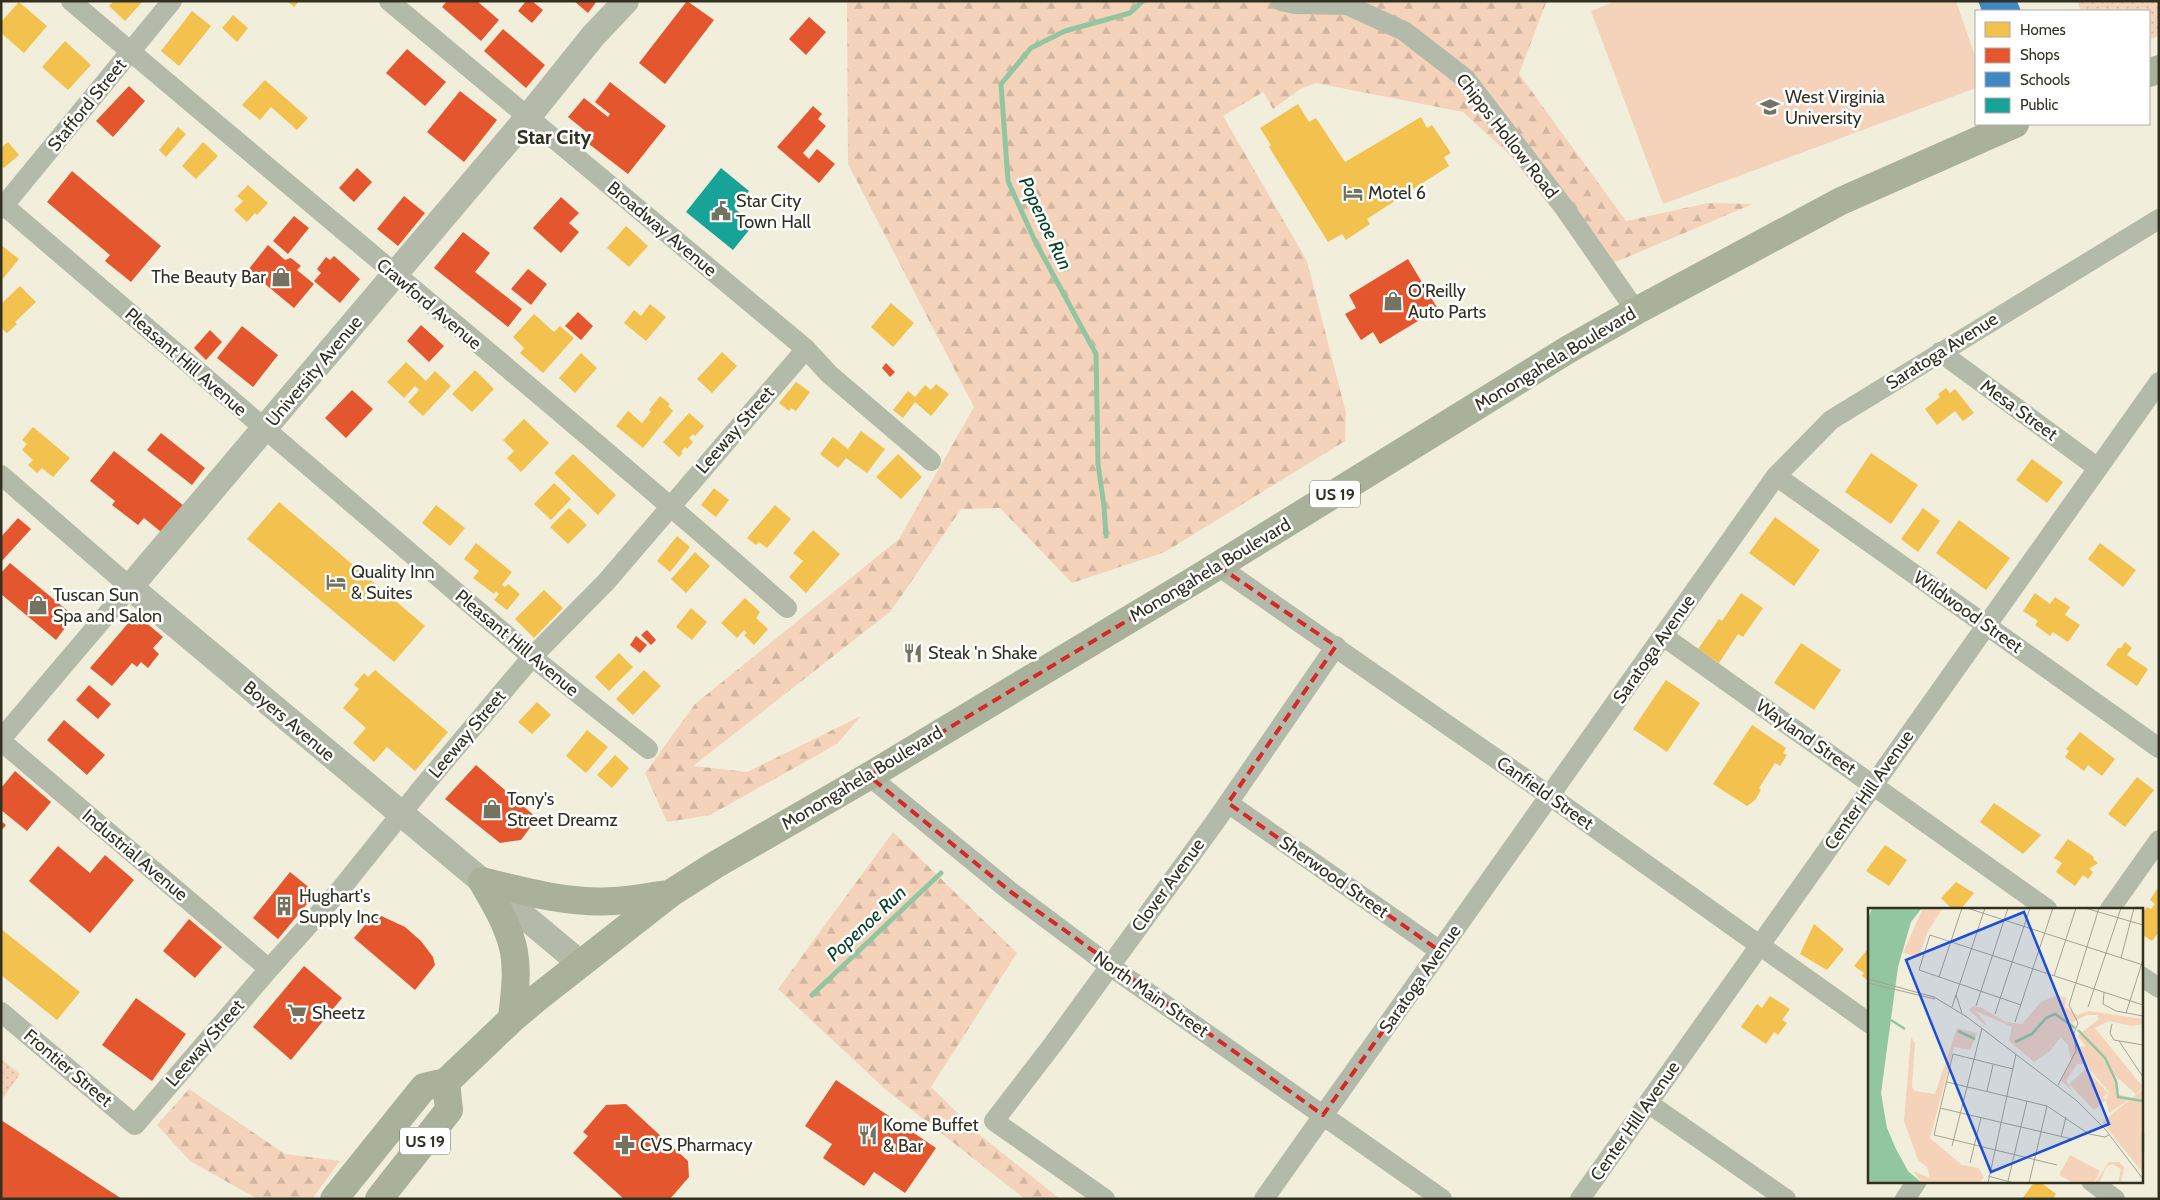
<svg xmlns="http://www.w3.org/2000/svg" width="2160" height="1200" font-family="Cabin,sans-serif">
<defs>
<pattern id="grass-dots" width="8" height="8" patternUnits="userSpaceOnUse" patternTransform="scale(1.25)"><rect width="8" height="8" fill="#f4d3ba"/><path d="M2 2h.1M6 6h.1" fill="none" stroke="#d2b5a0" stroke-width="1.8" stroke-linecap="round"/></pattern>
<pattern id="forest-firs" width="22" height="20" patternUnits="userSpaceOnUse" patternTransform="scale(1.25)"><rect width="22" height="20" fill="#f4d3ba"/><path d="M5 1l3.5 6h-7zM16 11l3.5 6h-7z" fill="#d2b5a0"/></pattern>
</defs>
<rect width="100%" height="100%" fill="#f1efdb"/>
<!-- grass -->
<path fill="url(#grass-dots)" d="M2077 1H2159V36L2149 40V11H2081Z
M1 1059 20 1074 1 1101Z"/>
<!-- forest -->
<path fill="url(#forest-firs)" d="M847 1H1264L1352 16 1363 1H1551L1546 3 1519 74 1626 221 1708 203 1753 204 1599 269 1510 155 1463 112 1316 83 1300 89 1273 109 1263 92 1223 116 1307 261 1346 413 1345 441 1165 552 1072 583 1000 508 961 509 891 611 693 766 747 772 861 716 837 744 710 815 667 822 645 773 695 704 899 539 974 407 848 164Z
M893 832 1017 953 931 1087 980 1135 1060 1199H1025L885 1089 778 989Z
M189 1089 285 1154 340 1161 312 1199H258L190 1161 157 1125Z"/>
<!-- garden -->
<path fill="#f4d3ba" d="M1616 1H1956L1976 59V88L1663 204 1591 11Z"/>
<!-- homes -->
<path fill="#f2c14e" d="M114 1H143L125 21 109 6Z
M287 1H299L294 7Z
M19 2 47 26 24 53 1 33V22Z
M192 11 211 26 179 66 161 51Z
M233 15 248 28 237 42 222 28Z
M65 41 91 65 68 90 42 67Z
M265 80 308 118 297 130 271 107 260 120 242 105Z
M1298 104 1309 122 1316 118 1345 162 1421 117 1427 128 1432 125 1451 153 1444 157 1449 166 1367 219 1370 224 1346 240 1342 234 1328 242 1269 147 1271 145 1260 128Z
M178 127 186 134 166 157 159 150Z
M8 142 19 155 4 168 1 165V148Z
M203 142 218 156 196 179 182 166Z
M248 185 268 203 257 215 255 213 247 222 234 210 243 201 237 196Z
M626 226 648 246 629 267 607 248Z
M1 245 19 259 1 281Z
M20 286 36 302 15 322 17 324 7 333 1 328V304Z
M891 303 914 323 893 347 871 327Z
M650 304 666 317 646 341 624 323 634 310 641 316Z
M534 314 554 332 560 326 574 338 543 373 520 353 524 348 513 337Z
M722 352 737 366 712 393 697 379Z
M581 353 597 368 575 393 559 378Z
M406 362 426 381 435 371 451 386 423 416 408 402 419 390 415 386 404 398 387 382Z
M475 370 494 389 472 412 452 394Z
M796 382 810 392 796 411 791 408 789 411 779 403Z
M936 384 949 394 931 416 915 402 903 418 893 410 908 391 915 397 925 385 931 390Z
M1946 388 1950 393 1955 389 1974 413 1963 421 1955 411 1937 425 1925 409 1940 397 1938 394Z
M660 396 670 404 668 406 673 411 643 448 616 426 628 411 642 423 651 412 649 410Z
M689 413 704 426 695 436 693 434 689 438 693 442 687 449 685 447 681 452 683 453 679 457 663 442Z
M524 419 549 443 521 472 507 458 514 451 503 440Z
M33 427 70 458 53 477 42 468 37 473 28 465 33 460 22 450 27 444 22 440Z
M861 431 885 449 867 473 846 458 838 468 820 454 833 437 848 449Z
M1871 453 1918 485 1891 524 1845 492Z
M573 454 616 495 598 515 554 473Z
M898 454 922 477 901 499 876 477Z
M2032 459 2063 482 2047 503 2016 480Z
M554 483 571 499 551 520 534 504Z
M714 488 729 500 716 517 701 505Z
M279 502 425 626 394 662 247 539Z
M436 505 465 528 450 546 422 523Z
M775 505 791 519 767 548 759 542 756 545 747 538Z
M569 508 587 525 568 544 550 527Z
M1923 508 1940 521 1918 552 1901 539Z
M1775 517 1820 550 1794 586 1749 553Z
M1959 520 2010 558 1986 590 1936 553Z
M813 530 840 554 806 593 789 577 803 561 793 553Z
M677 536 690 547 670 572 657 561Z
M476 543 512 572 502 585 505 587 508 584 520 594 507 610 494 600 499 594 496 591 494 594 473 578 479 571 464 559Z
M2100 543 2136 570 2123 587 2088 559Z
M695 552 710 566 686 593 671 579Z
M544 590 563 608 534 638 515 619Z
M1741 593 1763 608 1743 637 1738 634 1719 663 1698 649 1719 619 1722 621Z
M2035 593 2050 604 2055 597 2070 607 2065 615 2080 625 2068 642 2053 632 2050 636 2035 625 2038 621 2023 611Z
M745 598 760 612 756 618 768 629 754 645 744 635 747 633 744 630 737 638 721 623Z
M691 608 707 622 692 640 676 627Z
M2125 642 2132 648 2127 655 2148 669 2137 686 2106 665 2118 648H2121Z
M1801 643 1841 670 1814 710 1774 683Z
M619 653 633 667 609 691 595 677Z
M375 670 448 732 415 771 387 747 374 762 353 743 366 728 343 708 359 689 354 685 364 673 368 677Z
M644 670 661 686 633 715 616 699Z
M1666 680 1700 703 1667 752 1633 729Z
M537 702 551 715 532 734 518 722Z
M1752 725 1786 748 1783 753 1787 755 1780 766 1775 763 1759 788 1761 790 1755 800 1747 806 1713 784Z
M587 730 608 747 586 773 566 756Z
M2080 732 2115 759 2102 776 2088 765 2084 771 2065 757 2069 751 2066 749Z
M615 755 629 768 612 788 597 775Z
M2137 777 2154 790 2125 827 2108 814Z
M1994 803 2041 835 2023 854 1980 822Z
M2068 839 2094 857 2093 859 2098 863 2089 869 2093 872 2088 879 2083 875 2075 886 2056 872 2062 863 2054 858Z
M1885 845 1907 860 1889 886 1866 871Z
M1956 882 1974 893 1961 909H1952L1941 898Z
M2159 886V932L2152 941 2141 934V909H2135L2137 906 2144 910 2147 907 2151 909 2155 904 2150 900Z
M1814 924 1844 949 1827 970 1800 954Z
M1 929 80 992 57 1020 1 975Z
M1867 950 1869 951V981L1862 976 1864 973 1854 966Z
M1770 996 1790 1009 1782 1020 1787 1023 1778 1035 1774 1032 1766 1044 1741 1027 1757 1004 1762 1008Z
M2035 1181H2039L2056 1194 2053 1199H2022Z"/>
<!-- shops -->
<path fill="#e4572e" d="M447 1H477L499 20 481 41 442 7Z
M526 1H532L543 10 532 23 518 11Z
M574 1H597L588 13Z
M687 1 714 20 665 84 639 63Z
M809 17 826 32 806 55 789 39Z
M503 29 545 65 526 88 484 51Z
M407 49 446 82 425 106 386 73Z
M610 82 666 126 628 174 589 144 594 138 568 117 584 98 608 117 610 114 595 102Z
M129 86 145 101 113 137 96 121Z
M460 91 497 120 464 162 427 132Z
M813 106 822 114 818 119 826 126 803 153 809 159 817 149 835 164 819 183 777 147Z
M357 168 372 182 354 202 339 188Z
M72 171 161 246 131 282 105 261 110 255 47 202Z
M404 196 425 213 398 246 377 229Z
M561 197 579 213 569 223 579 232 561 253 533 228Z
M294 216 309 228 288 254 273 241Z
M463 232 490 253 475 272 522 309 508 327 434 268Z
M268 245 285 260 291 258 301 266 297 270 314 284 294 308 248 270Z
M334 256 360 279 340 303 314 281 321 273 317 269 326 257 330 260Z
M1408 259 1438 309 1380 344 1373 332 1361 340 1345 314 1356 308 1349 295Z
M528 269 547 284 531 305 511 289Z
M578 312 593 326 581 340 565 326Z
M421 325 444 346 429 362 407 341Z
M242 326 278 355 253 387 217 358Z
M210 330 222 342 206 360 194 348Z
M886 363 895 372 890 377 882 368Z
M352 390 373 409 346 438 325 418Z
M161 433 205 468 192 485 147 450Z
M114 451 188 509 166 536 144 518 138 525 112 505 115 501 90 481Z
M18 518 31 529 1 562V537Z
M10 563 74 616 56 640 1 594V573Z
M136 614 163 637 153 648 159 654 148 668 141 662 137 667 132 663 112 686 90 668Z
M647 630 656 640 651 645 641 635Z
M636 636 647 645 640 653 630 645Z
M89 685 111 704 98 719 76 700Z
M64 720 105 755 87 775 47 740Z
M476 765 537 818 521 840 500 843 445 799Z
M15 771 51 802 27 831 1 810V788Z
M1 821 6 825 1 831Z
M58 846 90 873 105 855 134 880 90 933 29 881Z
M290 872 316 893 278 939 253 918Z
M375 913 405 927 421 941 433 957 435 965 415 990 354 938Z
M189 919 222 947 195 978 163 951Z
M304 966 342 998 291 1060 253 1027Z
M136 998 186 1034 152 1081 102 1045Z
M836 1080 936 1148 905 1193 874 1172 864 1186 823 1158 832 1144 805 1126Z
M626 1104 688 1161 689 1177 670 1199H624L573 1153 588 1136 583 1132 606 1105Z
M1 1120 122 1199H1Z"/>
<!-- schools -->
<path fill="#3f88c5" d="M1978 1H2017L2021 11H1982Z"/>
<!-- public -->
<path fill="#17a398" d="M721 168 749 191 735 209 754 224 733 250 686 212Z"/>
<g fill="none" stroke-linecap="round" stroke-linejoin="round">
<!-- stream -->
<path stroke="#92c6a1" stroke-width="5" d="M1106 536 1104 506 1098 464 1096 354 1035 241 1008 181 1001 84 1031 48 1065 31 1130 13 1143 1
M812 995 941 873"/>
<!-- minor -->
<path stroke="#b4baa9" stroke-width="20" d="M71 1C309 204 552 401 787 608
M389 1 806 349 829 374 931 461
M1281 1 1295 4 1347 5 1404 31 1466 79 1563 206 1636 311
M1 203 532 657 648 749
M1 209 172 1
M1940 352 2098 468
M1 475 130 587 1 739
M1776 476 2159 748
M1218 566 1550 796 1869 1023
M1663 636 2047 909
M1 741 269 969
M869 776 1011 892 1110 966 1442 1199
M1228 803 1440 951
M2110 909 2159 840
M2141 976 2159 988
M1 1012 135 1125 269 969 340 890 421 789 532 657 606 582 806 349
M1648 1103 1786 1199
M2091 1181 2115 1199
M1105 1199 994 1121 1054 1043 1215 822 1336 646
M1264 1199 1776 476 1831 420 2159 219
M1580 1199 2159 382
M1905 1199 1917 1181"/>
<!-- tertiary -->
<path stroke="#b4baa9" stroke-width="26" d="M580 963 130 587 528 117 593 36 626 1"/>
<!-- primary -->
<path stroke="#a9b19a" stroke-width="28" d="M2149 73 2159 69
M482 881C525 892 571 904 615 901 633 900 651 896 669 894
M482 881C495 904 509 926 514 952 518 974 514 998 512 1019
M334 1199 424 1087 446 1082 512 1019 537 998 671 893 715 865 869 776 1198 578 1569 349 1636 311 1841 201 2015 124
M379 1199 449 1110 446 1082"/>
</g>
<!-- marked area -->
<path fill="none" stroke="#d62828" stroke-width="4" stroke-dasharray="10 6" stroke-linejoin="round" d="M1218 566 1336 646 1228 803 1440 951 1323 1115 1011 892 869 776Z"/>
<!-- icons -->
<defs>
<symbol id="university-bare" viewBox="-9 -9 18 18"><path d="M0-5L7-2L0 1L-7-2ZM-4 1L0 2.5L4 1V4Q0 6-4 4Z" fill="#747362" stroke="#fff" stroke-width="2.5" paint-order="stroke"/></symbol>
<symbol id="hotel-bare" viewBox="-9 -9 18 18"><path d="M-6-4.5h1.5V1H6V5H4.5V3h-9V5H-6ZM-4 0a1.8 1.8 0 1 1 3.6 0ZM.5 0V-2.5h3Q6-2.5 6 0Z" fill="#747362" stroke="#fff" stroke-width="2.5" paint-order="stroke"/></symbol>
<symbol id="civic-bare" viewBox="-9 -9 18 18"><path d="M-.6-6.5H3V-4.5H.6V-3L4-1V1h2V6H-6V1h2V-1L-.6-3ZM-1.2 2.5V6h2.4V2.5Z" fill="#747362" stroke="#fff" stroke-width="2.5" paint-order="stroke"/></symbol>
<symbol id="shop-bare" viewBox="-9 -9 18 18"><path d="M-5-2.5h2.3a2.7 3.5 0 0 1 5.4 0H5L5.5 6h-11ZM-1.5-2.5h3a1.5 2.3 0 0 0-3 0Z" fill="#747362" stroke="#fff" stroke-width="2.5" paint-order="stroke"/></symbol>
<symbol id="restaurant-bare" viewBox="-9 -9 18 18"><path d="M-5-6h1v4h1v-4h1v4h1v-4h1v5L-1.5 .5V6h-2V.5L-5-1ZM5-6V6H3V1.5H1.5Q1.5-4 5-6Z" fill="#747362" stroke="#fff" stroke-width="2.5" paint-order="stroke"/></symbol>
<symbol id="building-bare" viewBox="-9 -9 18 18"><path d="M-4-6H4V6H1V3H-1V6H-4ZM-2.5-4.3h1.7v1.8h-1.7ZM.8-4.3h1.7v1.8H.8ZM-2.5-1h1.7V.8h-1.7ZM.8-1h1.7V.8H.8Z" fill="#747362" stroke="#fff" stroke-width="2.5" paint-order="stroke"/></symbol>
<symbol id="supermarket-bare" viewBox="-9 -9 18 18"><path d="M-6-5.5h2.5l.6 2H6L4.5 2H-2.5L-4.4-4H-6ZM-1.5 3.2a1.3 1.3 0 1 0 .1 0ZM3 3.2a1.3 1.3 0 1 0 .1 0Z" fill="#747362" stroke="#fff" stroke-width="2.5" paint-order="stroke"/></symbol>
<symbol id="pharmacy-bare" viewBox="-9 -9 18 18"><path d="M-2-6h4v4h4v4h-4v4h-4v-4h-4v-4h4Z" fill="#747362" stroke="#fff" stroke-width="2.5" paint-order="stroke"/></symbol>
</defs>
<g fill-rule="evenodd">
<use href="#university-bare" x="1756" y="93" width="28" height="28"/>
<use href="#hotel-bare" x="1339" y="179" width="28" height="28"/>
<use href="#civic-bare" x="707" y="197" width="28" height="28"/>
<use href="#shop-bare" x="267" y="263" width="28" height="28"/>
<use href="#shop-bare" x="1379" y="287" width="28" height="28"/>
<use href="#hotel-bare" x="322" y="568" width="28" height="28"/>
<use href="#shop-bare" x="24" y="591" width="28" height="28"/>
<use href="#restaurant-bare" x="899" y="639" width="28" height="28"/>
<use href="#shop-bare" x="478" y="795" width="28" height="28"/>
<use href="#building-bare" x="270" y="892" width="28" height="28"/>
<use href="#supermarket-bare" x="283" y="999" width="28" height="28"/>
<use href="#restaurant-bare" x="854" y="1121" width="28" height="28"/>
<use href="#pharmacy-bare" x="611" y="1131" width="28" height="28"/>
</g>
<g text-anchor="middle" stroke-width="5" stroke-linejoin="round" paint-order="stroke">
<!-- shield labels -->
<g fill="#fff" stroke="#6f6e64" stroke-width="1">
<rect x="1310" y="480.5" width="50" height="27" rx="4"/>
<rect x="400" y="1127.5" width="50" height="27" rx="4"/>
</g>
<g font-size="16" font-weight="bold" fill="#313021">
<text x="1335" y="500">US 19</text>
<text x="425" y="1147">US 19</text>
</g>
<!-- poi labels -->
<g font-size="18" fill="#313021" stroke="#fff" text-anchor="start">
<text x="1785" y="103">West Virginia<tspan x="1785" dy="21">University</tspan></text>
<text x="1368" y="199">Motel 6</text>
<text x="736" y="207">Star City<tspan x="736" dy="21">Town Hall</tspan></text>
<text x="266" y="283" text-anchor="end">The Beauty Bar</text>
<text x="1408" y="297">O'Reilly<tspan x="1408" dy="21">Auto Parts</tspan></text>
<text x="351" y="578">Quality Inn<tspan x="351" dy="21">&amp; Suites</tspan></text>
<text x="53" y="601">Tuscan Sun<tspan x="53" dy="21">Spa and Salon</tspan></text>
<text x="928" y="659">Steak 'n Shake</text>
<text x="507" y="805">Tony's<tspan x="507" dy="21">Street Dreamz</tspan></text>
<text x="299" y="902">Hughart's<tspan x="299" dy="21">Supply Inc</tspan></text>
<text x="312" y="1019">Sheetz</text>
<text x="883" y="1131">Kome Buffet<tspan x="883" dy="21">&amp; Bar</tspan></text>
<text x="640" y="1151">CVS Pharmacy</text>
</g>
<!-- street labels -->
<g font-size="18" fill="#313021" stroke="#fff">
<text transform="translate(87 105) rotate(-51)" y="6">Stafford Street</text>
<text transform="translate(1507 136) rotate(52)" y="6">Chipps Hollow Road</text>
<text transform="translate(662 229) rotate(40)" y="6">Broadway Avenue</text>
<text transform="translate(429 304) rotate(40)" y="6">Crawford Avenue</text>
<text transform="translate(1942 351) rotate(-32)" y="6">Saratoga Avenue</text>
<text transform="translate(1555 359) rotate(-31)" y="6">Monongahela Boulevard</text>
<text transform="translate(186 362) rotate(41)" y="6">Pleasant Hill Avenue</text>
<text transform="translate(314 371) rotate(-50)" y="6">University Avenue</text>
<text transform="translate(2019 410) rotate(36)" y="6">Mesa Street</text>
<text transform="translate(735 430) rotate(-49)" y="6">Leeway Street</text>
<text transform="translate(1210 570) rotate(-31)" y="6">Monongahela Boulevard</text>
<text transform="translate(1968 612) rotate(35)" y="6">Wildwood Street</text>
<text transform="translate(517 643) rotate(40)" y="6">Pleasant Hill Avenue</text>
<text transform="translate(1654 649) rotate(-55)" y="6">Saratoga Avenue</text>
<text transform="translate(289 721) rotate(40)" y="6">Boyers Avenue</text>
<text transform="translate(467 734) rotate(-50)" y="6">Leeway Street</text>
<text transform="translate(1806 737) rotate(35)" y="6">Wayland Street</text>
<text transform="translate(862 778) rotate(-31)" y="6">Monongahela Boulevard</text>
<text transform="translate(1869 790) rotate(-55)" y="6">Center Hill Avenue</text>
<text transform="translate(1545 793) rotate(35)" y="6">Canfield Street</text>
<text transform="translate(135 855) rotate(40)" y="6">Industrial Avenue</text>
<text transform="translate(1334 877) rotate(35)" y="6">Sherwood Street</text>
<text transform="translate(1168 885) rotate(-54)" y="6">Clover Avenue</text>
<text transform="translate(1420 979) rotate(-55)" y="6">Saratoga Avenue</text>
<text transform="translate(1151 994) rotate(35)" y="6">North Main Street</text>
<text transform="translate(205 1043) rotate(-49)" y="6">Leeway Street</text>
<text transform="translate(68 1068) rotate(40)" y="6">Frontier Street</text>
<text transform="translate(1635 1121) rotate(-55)" y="6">Center Hill Avenue</text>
</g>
<!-- water labels -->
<g font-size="19" font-style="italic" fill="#034326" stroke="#fff">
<text transform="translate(1046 223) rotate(65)" y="7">Popenoe Run</text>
<text transform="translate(866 923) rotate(-43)" y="7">Popenoe Run</text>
</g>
<!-- quarter labels -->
<g font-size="20" font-weight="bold" fill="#313021" stroke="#fff">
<text x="554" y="144">Star City</text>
</g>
</g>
<!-- overview -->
<g transform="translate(1868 908)">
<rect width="275" height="275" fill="#f1efdb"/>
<path d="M55 0 74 1 60 23 51 49 35 45ZM275 181V265L234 214Z" fill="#f4d3ba"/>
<path d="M190 87 198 90 197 99 210 107 220 103 275 111V116L263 118 241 113 227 120 275 179 268 186 245 166 251 186 263 190 241 205 238 192 241 184 217 156H209L198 173 205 184 193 172 203 152 200 137 193 129 182 143 166 154 141 133 144 119 108 103 119 117 116 116 101 102 105 98 114 100 138 114 154 116 173 94ZM219 107H229L231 111 209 128 218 138 212 139 208 137 205 114ZM89 120 109 125 102 142 86 139 62 230 94 257 111 260 116 270 110 275H54L45 263 62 270 59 259 50 252 36 213 43 129 47 135 44 179 47 183 67 186Z" fill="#f4d3ba" fill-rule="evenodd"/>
<path d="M218 161 240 185 235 189 238 192 226 202 201 176ZM202 247 232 263 226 275H206L191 267ZM241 254H251L256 259 253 275H250L253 261 245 256 239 258 231 275H227Z" fill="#f4d3ba"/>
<path d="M4 0H54L43 14 30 59 13 185 19 220 28 241 40 263 54 275 0 274V12Z" fill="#92c6a1"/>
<path fill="none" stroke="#92c6a1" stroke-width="2.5" d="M23 112 37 121M210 122 237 150 248 173 250 189 275 193M90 123 107 131M147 134 164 126 178 110 187 106 207 120M275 225V244"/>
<path fill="none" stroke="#a4a391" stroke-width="1" d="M99 0 275 57M217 0 275 17M253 50 266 0M186 68 208 0M71 69 94 0M0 71 66 89 99 109 209 193 237 221 275 271M0 75 67 91M236 84 235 96 248 103 275 108M88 87 94 105M153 97 51 62 62 27 275 97M108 98 140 0M84 99 117 0M220 99 253 0M258 105 275 52M127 106 162 0M147 114 185 0M244 116 242 125 246 132 275 137M251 133 275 169M145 161 85 146 66 227 189 257M79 174 179 198 221 226 237 229 241 227M190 177 208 143 206 125 210 115 201 97 231 0M119 183 125 157M72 200 204 231M193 229 198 209M84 238 114 120M102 255 113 210M120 268 146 275M140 273 159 193M120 275 148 146M161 275 179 198"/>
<path fill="#1d4ed8" fill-opacity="0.15" stroke="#1d4ed8" stroke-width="2.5" d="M156 4 241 216 123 264 38 52Z"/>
<rect width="275" height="275" fill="none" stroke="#313021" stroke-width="2.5"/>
</g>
<!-- border -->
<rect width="2160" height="1200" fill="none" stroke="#313021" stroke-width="5"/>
<!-- legend -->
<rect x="1975" y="10" width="175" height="115" fill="#ffffff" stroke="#adaca6"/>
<rect x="1985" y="22" width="25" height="15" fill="#f2c14e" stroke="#adaca6"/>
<text x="2020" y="35" font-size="15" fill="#313021">Homes</text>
<rect x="1985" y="48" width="25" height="15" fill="#e4572e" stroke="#adaca6"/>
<text x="2020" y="60" font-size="15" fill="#313021">Shops</text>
<rect x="1985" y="72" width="25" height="15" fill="#3f88c5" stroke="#adaca6"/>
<text x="2020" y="85" font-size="15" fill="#313021">Schools</text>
<rect x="1985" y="98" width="25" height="15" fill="#17a398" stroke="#adaca6"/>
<text x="2020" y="110" font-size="15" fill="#313021">Public</text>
</svg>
